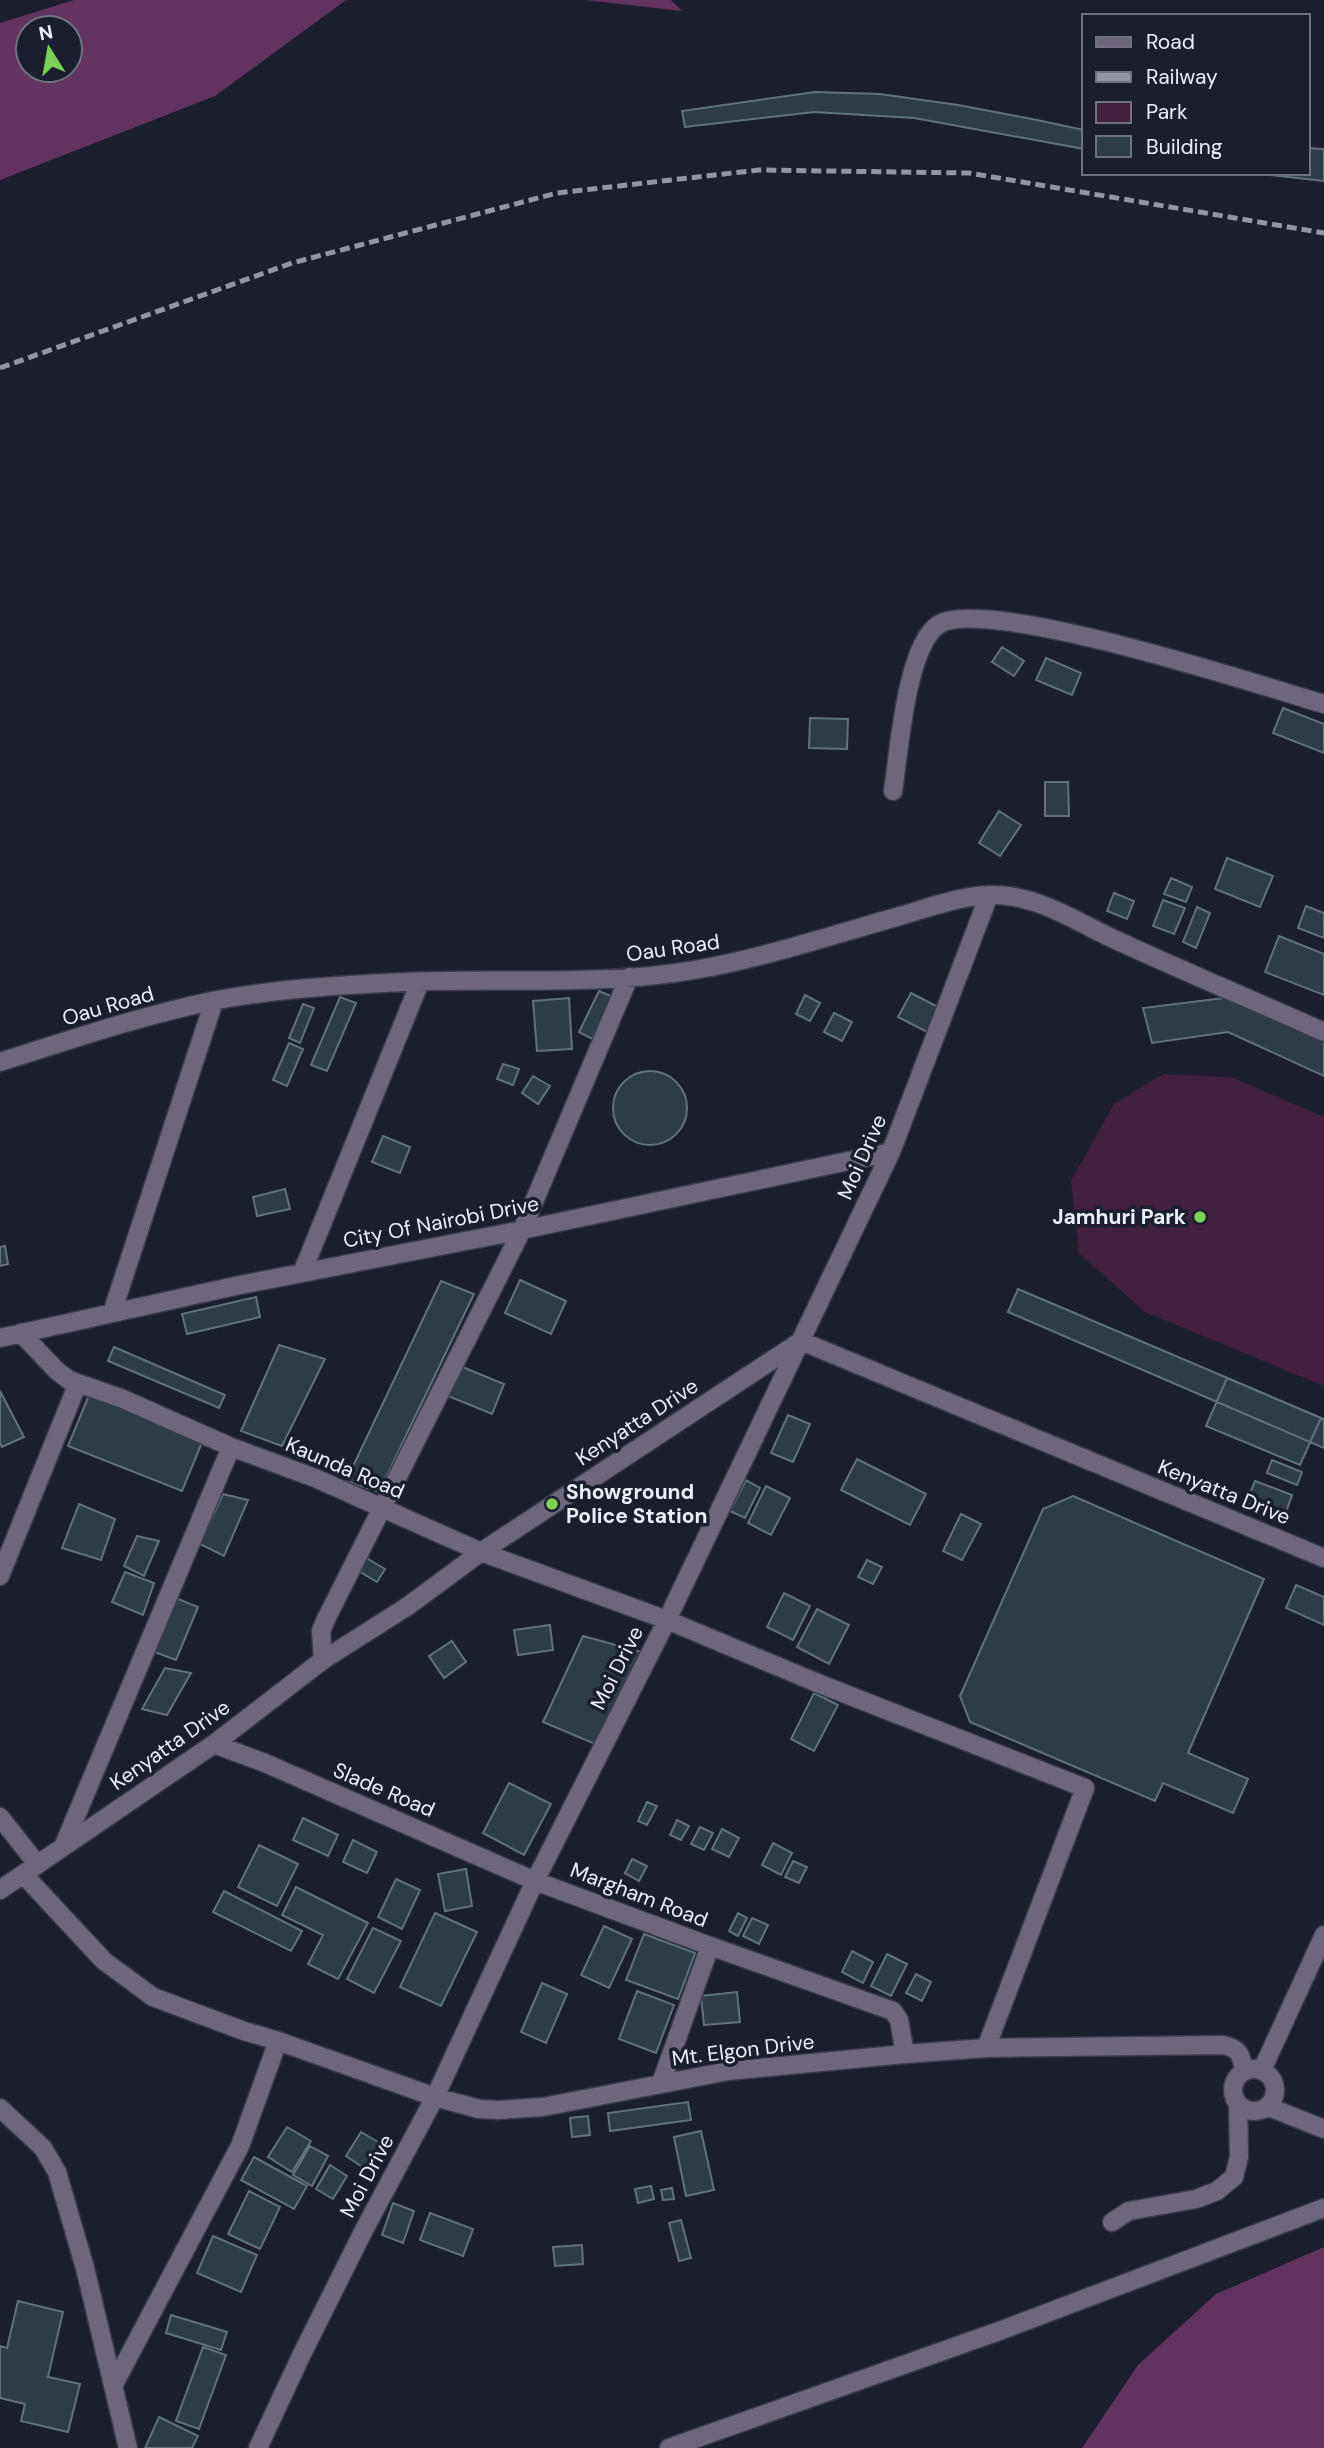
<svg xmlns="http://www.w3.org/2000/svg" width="1324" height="2448" font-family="'DM Sans',sans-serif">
<rect width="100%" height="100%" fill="#1b1e2e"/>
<!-- green -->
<path fill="#432042" d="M1163 1074 1231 1077 1324 1117V1386L1145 1312 1079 1253 1071 1181 1114 1104Z"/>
<!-- forest -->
<path fill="#623360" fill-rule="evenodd" d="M74 0H346L215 96 0 180V23ZM70 28V70H28V28Z
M585 0H671L682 11Z
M1324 2247V2448H1082L1138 2365 1216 2294Z"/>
<!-- building -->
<path fill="#2e3c4a" stroke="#617180" stroke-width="2" d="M815 92 880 94 958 105 1037 120 1084 130V149L914 118 814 112 685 127 682 111Z
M1308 148 1324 149V181L1252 173H1308Z
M1002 647 1024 661 1014 676 992 662Z
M1046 658 1081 673 1072 695 1036 680Z
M1283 708 1324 724V753L1273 733Z
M810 718 848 719 847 749 809 748Z
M1045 782H1068L1069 816H1045Z
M999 811 1021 825 1000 856 979 843Z
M1227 858 1273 876 1260 907 1215 889Z
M1171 878 1192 887 1186 902 1164 894Z
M1114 893 1134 901 1127 919 1107 911Z
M1163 900 1185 908 1174 934 1153 926Z
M1306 906 1324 913V938L1298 928Z
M1197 907 1210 913 1196 948 1183 942Z
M1279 936 1324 954V995L1265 972Z
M599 991 613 997 592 1039 579 1032Z
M911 993 940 1008 927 1032 898 1017Z
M805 995 820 1003 810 1021 796 1014Z
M340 997 356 1003 327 1071 311 1065Z
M1232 997 1324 1039V1076L1228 1032 1152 1043 1143 1008Z
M569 998 572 1049 537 1051 533 1001Z
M303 1004 314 1008 300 1043 289 1038Z
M834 1013 852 1022 842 1041 824 1032Z
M289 1043 303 1049 287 1086 273 1080Z
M503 1064 519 1069 513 1085 497 1079Z
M613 1108a37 37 0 1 1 74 0a37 37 0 1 1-74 0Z
M533 1076 550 1086 538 1104 522 1093Z
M383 1136 410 1147 400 1173 372 1162Z
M285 1189 290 1209 257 1216 253 1197Z
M5 1246 8 1264 0 1266V1247Z
M520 1280 566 1301 551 1334 505 1313Z
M441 1281 474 1294 379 1492 346 1481Z
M1018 1289 1324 1419V1448L1008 1312Z
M256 1297 260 1317 187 1334 182 1314Z
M279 1345 325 1359 282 1446 241 1431Z
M114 1347 225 1395 219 1408 108 1361Z
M460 1366 504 1384 492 1414 448 1396Z
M1227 1378 1321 1418 1300 1465 1206 1426Z
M0 1391 24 1437 2 1447 0 1443Z
M89 1395 203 1440 182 1491 68 1446Z
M788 1415 810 1424 793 1462 771 1453Z
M857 1459 926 1494 910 1525 841 1490Z
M1272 1460 1302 1472 1297 1485 1267 1473Z
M746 1480 760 1488 745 1518 730 1511Z
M1255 1481 1292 1495 1284 1518 1246 1503Z
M766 1486 790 1498 771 1535 748 1523Z
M223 1494 248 1500 224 1556 200 1544Z
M1073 1496 1264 1579 1188 1753 1248 1779 1233 1813 1163 1783 1155 1801 970 1722 960 1696 1043 1509Z
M79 1504 115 1519 101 1560 62 1548Z
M961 1514 981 1524 962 1560 943 1551Z
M137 1536 159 1541 144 1576 124 1566Z
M363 1556 385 1569 377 1582 355 1569Z
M867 1560 882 1567 873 1584 858 1577Z
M125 1572 154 1583 143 1615 112 1602Z
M1296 1585 1324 1597V1625L1286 1608Z
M784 1593 810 1606 793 1640 767 1627Z
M166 1594 198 1607 176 1660 146 1649Z
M817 1609 849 1625 829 1664 797 1647Z
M550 1625 553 1650 518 1655 514 1630Z
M583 1636 645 1653 602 1747 543 1722Z
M452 1641 466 1662 444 1678 429 1656Z
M165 1668 191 1673 167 1715 142 1709Z
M814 1693 838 1705 814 1751 791 1739Z
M509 1783 551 1804 524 1855 483 1833Z
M647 1802 657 1806 647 1825 638 1821Z
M303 1818 338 1835 328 1856 293 1840Z
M677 1820 689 1826 681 1840 670 1835Z
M700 1827 713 1833 704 1850 691 1844Z
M722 1829 739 1838 729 1857 712 1849Z
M353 1840 377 1852 367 1873 343 1862Z
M773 1843 792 1853 781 1875 762 1865Z
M259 1845 298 1864 277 1906 238 1887Z
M632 1859 647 1866 639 1881 625 1873Z
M793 1861 807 1867 799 1883 785 1877Z
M466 1869 472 1906 445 1911 438 1874Z
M396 1879 420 1890 402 1929 378 1917Z
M296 1887 368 1923 338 1979 308 1964 323 1935 282 1915Z
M224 1891 302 1931 291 1951 213 1912Z
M435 1913 477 1932 441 2006 400 1987Z
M738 1913 747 1918 738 1936 729 1931Z
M752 1918 768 1925 759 1944 743 1936Z
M604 1926 632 1939 609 1988 581 1975Z
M373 1928 401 1941 374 1993 347 1979Z
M644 1934 695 1953 678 1999 626 1980Z
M852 1951 873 1962 863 1983 842 1972Z
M887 1954 907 1964 891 1996 871 1986Z
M916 1974 931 1982 922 2001 906 1993Z
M542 1983 567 1994 546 2043 521 2032Z
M637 1991 674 2005 656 2053 619 2039Z
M737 1992 740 2022 704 2025 701 1996Z
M688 2102 691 2120 610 2131 608 2113Z
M588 2116 590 2135 572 2137 570 2118Z
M287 2127 311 2141 292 2172 268 2157Z
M701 2131 714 2190 686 2196 674 2137Z
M361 2132 383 2145 367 2170 346 2156Z
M310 2146 328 2156 312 2186 293 2175Z
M254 2157 307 2186 294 2209 241 2180Z
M330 2165 347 2176 333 2199 316 2189Z
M651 2186 654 2199 638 2203 635 2189Z
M672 2188 674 2199 663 2200 661 2190Z
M249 2191 280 2207 260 2249 228 2234Z
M393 2203 414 2211 403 2243 382 2235Z
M430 2213 473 2229 463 2256 420 2240Z
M681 2220 691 2258 679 2261 669 2223Z
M213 2236 257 2255 241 2292 197 2273Z
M582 2245 583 2264 555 2266 553 2247Z
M18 2301 63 2312 48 2377 80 2384 68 2432 21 2421 25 2404 0 2398V2346L7 2348Z
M171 2315 227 2332 221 2350 166 2333Z
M203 2347 226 2355 199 2429 176 2421Z
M159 2417 198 2436 192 2448H145Z"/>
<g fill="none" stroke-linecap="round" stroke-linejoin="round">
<defs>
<path id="minor" d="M893 791C899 753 906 647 938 625 983 594 1262 686 1324 704
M0 1062C70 1040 140 1016 212 1001 268 990 327 986 384 983 489 976 596 988 700 969 766 957 830 936 893 918 930 908 969 891 1008 896 1047 901 1081 924 1116 940 1185 972 1255 1001 1324 1032
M302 1273 420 982
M112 1313 214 1001
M21 1333 56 1370 69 1380 123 1399 231 1447 315 1478 481 1552 667 1620 815 1682 1085 1788 986 2048
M0 1338 235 1286 522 1230 891 1152
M0 1576 78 1383
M323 1660 321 1631 326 1619 522 1230 629 977
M214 1744 265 1763 535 1881 710 1946 661 2083
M0 1817 37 1864
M63 1847 231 1447
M23 1874 104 1961 153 1997 244 2031 278 2041 435 2097 479 2109 498 2110 543 2107 728 2071 905 2054 986 2048 1223 2045C1241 2049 1240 2055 1245 2071
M0 1890 214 1744 323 1660 408 1606 481 1552 801 1341 1324 1558
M710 1946 893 2011 899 2020 905 2054
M1233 2090a21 21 0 1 1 42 0a21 21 0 1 1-42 0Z
M1262 2070 1324 1935
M1269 2107 1324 2129
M0 2108 43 2148 57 2172 85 2268 128 2448
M1112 2222 1129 2211 1196 2199 1217 2191 1234 2177 1239 2157 1238 2105
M113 2386 240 2146 278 2041
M258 2448 301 2356 364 2230 435 2097 535 1881 667 1620 891 1152 989 895"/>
<path id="tertiary" d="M669 2448 1002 2330 1324 2208"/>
</defs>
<!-- minor casing -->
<use href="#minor" stroke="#383b4b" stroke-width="21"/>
<!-- tertiary casing -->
<use href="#tertiary" stroke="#383b4b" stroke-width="21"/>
<!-- minor -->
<use href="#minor" stroke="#6e657f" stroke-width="18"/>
<!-- tertiary -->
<use href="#tertiary" stroke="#6e657f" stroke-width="18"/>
<!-- rail -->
<path stroke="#9295a3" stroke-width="5" stroke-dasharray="10 5" stroke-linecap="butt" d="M0 368 292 263 557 193 759 170 969 173 1324 233"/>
</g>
<!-- markers -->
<g fill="#7ad156" stroke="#1b1e2e" stroke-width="2.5">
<circle cx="1200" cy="1217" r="7"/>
<circle cx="552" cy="1504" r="7"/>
</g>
<g text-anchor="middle" stroke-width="7" stroke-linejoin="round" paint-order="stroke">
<!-- street labels -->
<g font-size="21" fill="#eceffb" stroke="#1b1e2e">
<text transform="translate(673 948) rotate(-8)" y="7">Oau Road</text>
<text transform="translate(108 1006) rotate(-16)" y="7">Oau Road</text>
<text transform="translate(862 1157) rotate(-66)" y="7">Moi Drive</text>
<text transform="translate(441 1222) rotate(-11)" y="7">City Of Nairobi Drive</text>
<text transform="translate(637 1422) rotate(-33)" y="7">Kenyatta Drive</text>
<text transform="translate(345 1468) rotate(23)" y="7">Kaunda Road</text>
<text transform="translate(1224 1492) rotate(22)" y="7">Kenyatta Drive</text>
<text transform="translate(617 1668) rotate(-63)" y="7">Moi Drive</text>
<text transform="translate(170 1745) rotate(-35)" y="7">Kenyatta Drive</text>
<text transform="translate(384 1790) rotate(23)" y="7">Slade Road</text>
<text transform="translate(639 1895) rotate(21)" y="7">Margham Road</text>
<text transform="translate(743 2050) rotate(-7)" y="7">Mt. Elgon Drive</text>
<text transform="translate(367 2176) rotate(-62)" y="7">Moi Drive</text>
</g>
<!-- poi labels -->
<g font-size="21" font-weight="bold" fill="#eceffb" stroke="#1b1e2e" text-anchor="end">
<text x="1186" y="1224">Jamhuri Park</text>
<text x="566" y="1499" text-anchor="start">Showground<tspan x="566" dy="24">Police Station</tspan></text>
</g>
</g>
<!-- legend -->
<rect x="1082" y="14" width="228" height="161" fill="#1b1e2e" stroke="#6f7280" stroke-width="2"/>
<rect x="1096" y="37" width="35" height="10" fill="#6e657f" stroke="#6f7280" stroke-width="2"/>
<text x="1146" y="49" font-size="21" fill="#eceffb">Road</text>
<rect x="1096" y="72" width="35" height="10" fill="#9295a3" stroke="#6f7280" stroke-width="2"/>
<text x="1146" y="84" font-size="21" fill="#eceffb">Railway</text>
<rect x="1096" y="102" width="35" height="21" fill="#432042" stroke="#6f7280" stroke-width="2"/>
<text x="1146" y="119" font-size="21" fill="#eceffb">Park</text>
<rect x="1096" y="136" width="35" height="21" fill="#2e3c4a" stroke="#6f7280" stroke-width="2"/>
<text x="1146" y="154" font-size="21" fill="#eceffb">Building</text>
<!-- north arrow -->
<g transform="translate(49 49) rotate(349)"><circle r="33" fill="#1b1e2e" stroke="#6f7280" stroke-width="2"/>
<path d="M0-5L12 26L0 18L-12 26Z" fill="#7ad156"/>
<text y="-10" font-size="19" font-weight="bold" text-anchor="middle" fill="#eceffb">N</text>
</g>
</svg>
